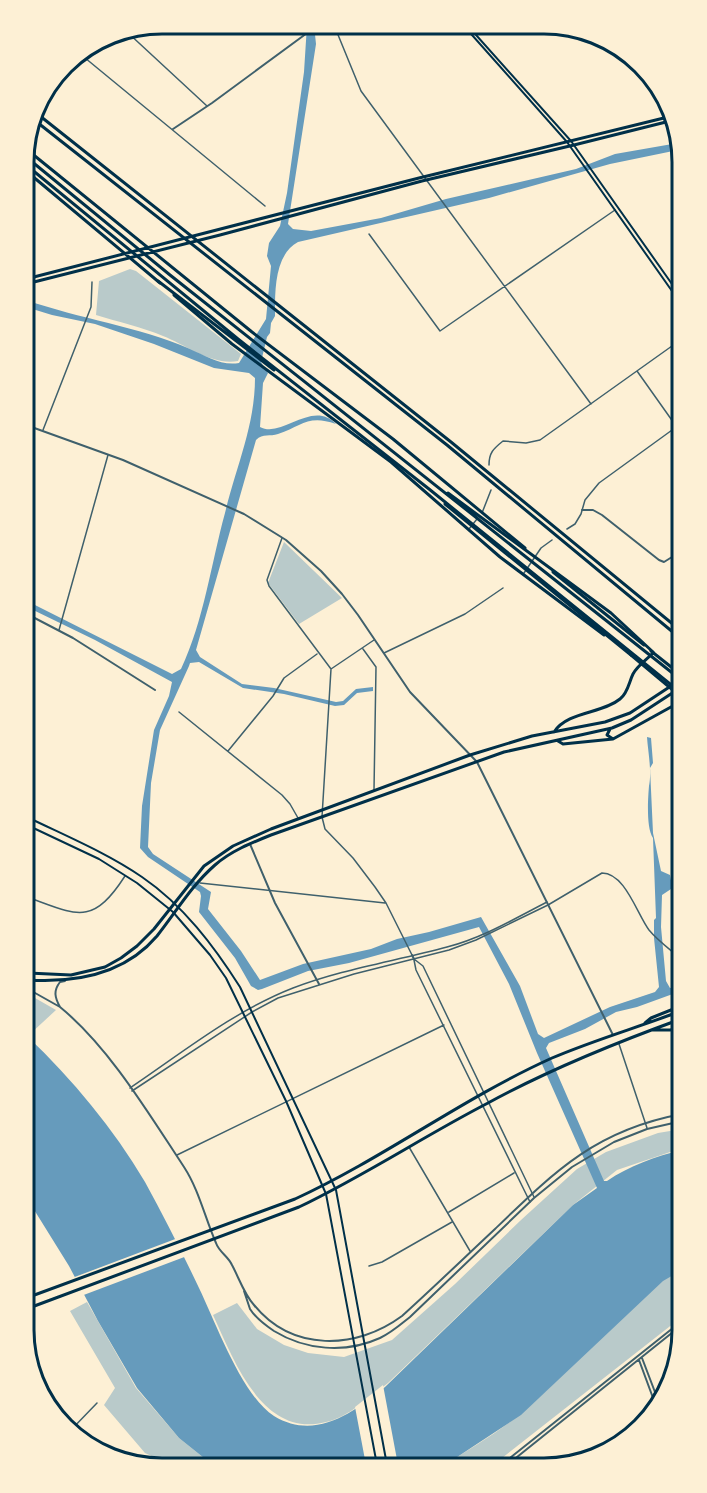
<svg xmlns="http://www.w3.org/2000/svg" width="707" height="1493" font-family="'Work Sans',sans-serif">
<rect width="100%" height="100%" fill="#fdf0d5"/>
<!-- green -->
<path fill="#b9caca" d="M130 269 136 271 241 354 238 361C213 366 186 345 163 336 142 327 118 322 96 315L99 281Z
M284 542 342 598 299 624 268 583Z
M28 994 56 1010 29 1035 28 1034Z
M682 1129V1148L617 1170 573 1205 388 1383C369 1397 349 1417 326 1422 262 1439 234 1360 213 1315L237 1303 257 1329 284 1345 308 1353 344 1357 392 1340 455 1284 521 1220 577 1169 606 1152 658 1133Z
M682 1265 683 1316 493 1465H444C475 1446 507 1427 534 1402 584 1357 628 1304 682 1265Z
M87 1302 136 1388 179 1438 214 1466H173L145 1453 104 1405 115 1388 70 1311Z"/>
<!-- water -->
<path fill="#669bbc" d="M307 25H314L316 44 288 224 293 229 311 231 381 218 446 199 576 169 615 154 678 143V150L610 164 489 198 298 242C274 255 275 292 275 316L271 323 270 333 267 337 261 362 268 373 263 383 260 427C282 439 312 399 336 424 308 414 302 426 278 434 270 437 263 433 256 440L196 650 200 657 242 684 274 688 336 702 343 701 356 689 373 687V691L357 693 344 705 335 706 284 694 243 688 199 662 190 663 189 666 160 730 151 783 148 847 153 854 211 892 208 909 241 951 260 980 303 964 371 949 397 939 429 932 481 917 520 986 538 1034 544 1038 610 1007 655 992 659 987 654 938V920L656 918 653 838C646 828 648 798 649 786 652 771 648 752 647 737L651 738 653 763 650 768 653 833 661 871 670 875 672 886 681 901 671 889 662 895 661 927 666 981 670 988 681 986V991L637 1007 616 1012 585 1029 549 1043 546 1048 604 1181H607C629 1166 656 1156 682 1150V1270L663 1281 521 1415 445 1465 214 1466 179 1438 137 1388 98 1321 69 1266 28 1200V1037C73 1080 113 1128 145 1182 164 1217 182 1252 199 1288 216 1323 242 1396 274 1416 315 1441 353 1413 385 1387L573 1205 597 1188 537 1053 509 984 479 927 349 963 308 971 262 989 258 990 251 986 235 958 199 912 201 896 200 892 148 857 140 848 142 806 154 730 169 696 172 682 95 640 27 607V601L172 674 181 669C204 620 211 564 225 513 236 467 255 426 255 378L249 373 214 368 154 344 95 324 52 315 26 307V300C80 319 137 326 190 349 206 356 221 366 239 363L266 319 271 266 267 256 269 243 280 226 287 193 304 72Z"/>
<!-- pier -->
<path fill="#fdf0d5" d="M178 1238 187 1256 81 1296 72 1278Z
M383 1385 398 1465H366L355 1407Z"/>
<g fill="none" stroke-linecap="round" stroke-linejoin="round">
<!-- minor -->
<path stroke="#3f606c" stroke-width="1.5" d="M334 25 361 91 591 404
M126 31 207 106
M79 53 265 206
M369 234 440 331 615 210
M637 371 676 426
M43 430 91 307 92 282
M489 465C489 453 493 449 503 441L526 443 540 440 679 341
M482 513 491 490
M469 529 477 519
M567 529 575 524 581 514 585 500 599 483 679 425
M282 538 267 580 269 586 331 669
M524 573 541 548 552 540
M59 630 108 455
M374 640 331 669 322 817 325 829 353 858 375 887 386 903 412 955
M363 649 376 667 374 790
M384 653 465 614 503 588
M179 712 282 795 290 804 298 818
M228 751 273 696 284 678 317 654
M200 883 385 903
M27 897C77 915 92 927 125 876
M414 959 423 966 534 1197
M414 960 416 970 530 1202
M619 1044 647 1128
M130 1088C182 1053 234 1011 293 988 342 969 396 961 447 947 482 938 514 919 547 902
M132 1091 252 1012 278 998 354 974 449 950 476 940 548 905 602 873C625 873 637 914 649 930 658 941 671 950 681 959
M409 1147 470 1251
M177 1155 444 1025
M449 1212 514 1173
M369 1266 382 1262 452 1222
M678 1330 683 1340
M69 1432 97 1403"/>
<!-- tertiary -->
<path stroke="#3f606c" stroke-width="2" d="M173 129 212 103 318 25
M26 425 123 460 244 514 286 540 321 571 342 594 358 615 410 692 477 762 613 1035
M582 510H593L602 515 659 560 664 562 680 552
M27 614 73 638 155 690
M250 844 275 903 319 984
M412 955 414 959
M28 989 60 1007C55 998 53 991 60 982L65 981
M60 1007C109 1047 149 1114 184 1167 199 1190 205 1218 216 1243 219 1252 228 1256 232 1265 239 1278 244 1294 254 1305 292 1352 356 1350 402 1316 433 1288 464 1258 495 1229 555 1171 596 1130 682 1114
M244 1291C246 1297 248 1303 250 1309 255 1317 265 1325 274 1331 305 1350 345 1354 380 1338 391 1333 400 1325 410 1317L534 1198 572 1167 614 1142 647 1129 682 1121
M642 1358 658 1400
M639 1360 656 1406
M501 1465 683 1320
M507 1465 683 1324"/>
<!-- secondary -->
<path stroke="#003049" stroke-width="2" d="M464 26 567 142 679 301
M468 26 571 141 679 294
M27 817C66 836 107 853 142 877 183 905 214 946 240 987L336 1190 387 1465
M27 825 99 859 137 883 173 912 210 955 226 978 286 1101 326 1194 377 1465
M78 1438 141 1466"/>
<!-- primary -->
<path stroke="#003049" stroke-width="3" d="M25 148 252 332 393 439 525 548
M25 170 160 283
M26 279 419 178 672 116
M26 284 220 235 422 181 574 145 674 120
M174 295 232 344 391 462 500 557 604 635
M553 572 644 645
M651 651 680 674
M631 655 680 696
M554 732C568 711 602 714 620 699 628 693 629 682 633 674 637 666 646 660 652 654
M613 739 680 702
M558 741 563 744 613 739 607 735 610 729
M28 973 71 975 105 967 121 958 137 946 154 929 204 866 233 846 271 829 470 755 532 736 605 722 630 713 680 680
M28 980C76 983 124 975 157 936 176 912 191 886 215 865 231 851 251 843 271 835L504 752 612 728 631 720 680 688
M645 1023 651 1018 681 1006
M652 1030H670L682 1028
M29 1297 295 1199C384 1158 463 1098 552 1058 594 1040 639 1027 681 1011
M29 1308 299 1207C364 1176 424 1136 488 1103 550 1069 615 1043 681 1019"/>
<!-- trunk -->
<path stroke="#003049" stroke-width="3" d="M25 156 170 275 680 679
M25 164 238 339 429 489 680 692
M158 281 274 370
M448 493 611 613 653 652
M445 504 631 655"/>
<!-- motorway -->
<path stroke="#003049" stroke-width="3" d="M35 112 451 442 680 630
M33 119 447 445 680 638"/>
</g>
<!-- crop -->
<path d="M0 0H707V1493H0ZM162 34H544A128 128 0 0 1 672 162V1330A128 128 0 0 1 544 1458H162A128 128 0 0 1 34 1330V162A128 128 0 0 1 162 34Z" fill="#fdf0d5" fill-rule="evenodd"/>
<path fill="none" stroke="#003049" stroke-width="3" d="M162 34H544A128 128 0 0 1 672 162V1330A128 128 0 0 1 544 1458H162A128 128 0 0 1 34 1330V162A128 128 0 0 1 162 34Z"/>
</svg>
